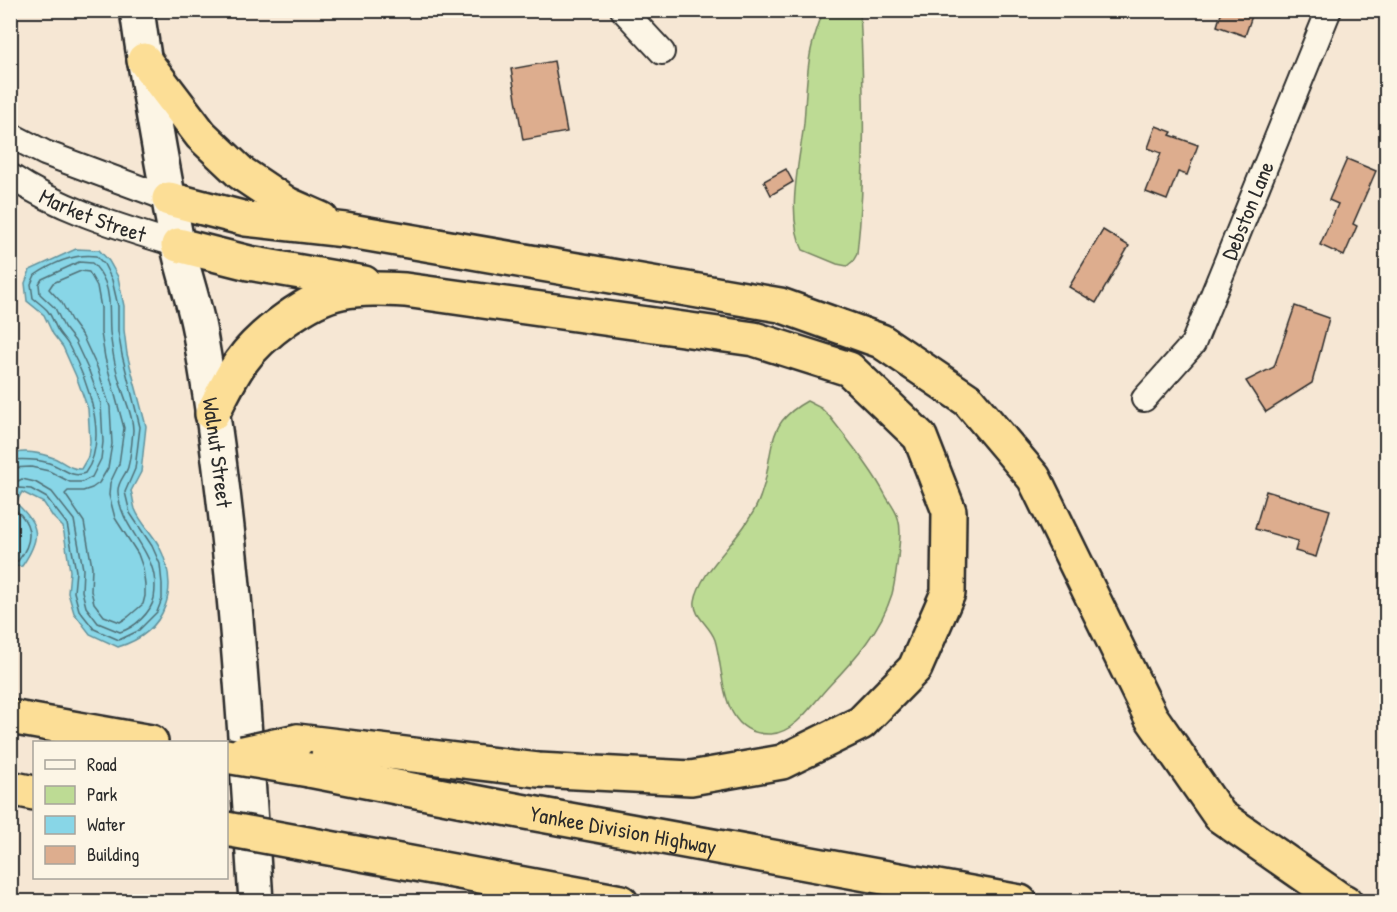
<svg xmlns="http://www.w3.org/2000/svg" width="1397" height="912" font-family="'Patrick Hand',sans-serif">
<rect width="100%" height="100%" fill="#f6e7d4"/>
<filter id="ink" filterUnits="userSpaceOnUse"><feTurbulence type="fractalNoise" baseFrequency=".0167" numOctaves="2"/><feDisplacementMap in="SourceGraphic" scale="12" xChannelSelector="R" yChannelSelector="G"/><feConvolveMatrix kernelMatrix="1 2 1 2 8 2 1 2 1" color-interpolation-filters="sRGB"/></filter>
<g filter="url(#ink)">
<!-- green -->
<path fill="#bddb94" stroke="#748360" stroke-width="1.5" d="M823 11H860C864 92 866 173 857 254L853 261 847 266 837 264 803 250C785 216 800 160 804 123 806 99 806 74 811 50 814 36 819 24 823 11Z
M807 401 821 408 830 417C850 443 872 469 887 498 891 504 896 511 898 518 902 531 899 544 898 558 896 570 895 583 892 594 881 630 854 660 829 686 813 703 795 733 771 734 719 736 725 673 715 640 710 625 693 617 695 601 699 574 733 545 747 522 754 512 761 497 764 485 770 465 769 439 782 421 789 412 798 406 807 401Z"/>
<!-- water -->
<path fill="#88d6e7" stroke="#63929c" stroke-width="1.5" d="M76 249 99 250 109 261 118 277 124 306V330L127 354 146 426 141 472 131 491C133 496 133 503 135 509 140 522 151 532 158 544 181 588 167 632 118 647L90 634 74 613 68 593 70 571 63 527 53 517 44 503 22 492 16 503C41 526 41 538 22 566L11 567V456C21 448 43 454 54 458 64 462 71 470 81 469L88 457 90 442 88 409 76 376 63 347 53 334 44 315 27 301 25 283 30 270Z"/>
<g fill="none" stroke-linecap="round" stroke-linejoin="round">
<!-- shore -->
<path stroke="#506f76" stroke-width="1.5" d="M81 271 89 272 97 286 101 308V333L105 358 124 428 119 464 110 483 109 495 115 518 138 554 143 568 145 585V596L143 604 128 617 120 622 104 616 94 603 91 591 92 567 84 522 65 494 68 491H83L92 488 99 483 108 468 112 444 110 407 97 367 83 337 72 322 62 303 49 289 53 283Z
M10 460C24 459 36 459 49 463 63 467 71 479 85 473 110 439 87 379 69 346 66 340 61 336 58 331 54 324 52 316 47 310 43 306 38 302 33 298L31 284 35 275C53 263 74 253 96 256L104 264 112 280 118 306V331L122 355 140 427 135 469 125 492 130 513 152 546 160 564 162 584V599L157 612 138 631 119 640 94 629 79 610 74 592 76 571 67 524 47 498 31 489 19 488 10 501
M10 468 31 467 49 471 70 482H82L92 477 101 459 103 442 101 404 89 371 75 341 64 327 55 308 40 294 39 284 42 279 79 262 92 263C98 268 102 275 105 282 111 298 109 315 110 332 112 349 115 369 121 386 125 400 133 415 133 430 132 442 131 456 128 467 126 475 117 482 118 492 120 532 162 552 154 598 151 613 134 628 120 632L98 623 86 607 82 591 83 569 74 520 52 492 35 482 22 479 10 485
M10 504C13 509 17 511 21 515 34 530 30 546 18 561H10"/>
</g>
<!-- building -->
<path fill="#ddad8e" stroke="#2b2b2b" stroke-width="1.5" d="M1222 10H1254L1245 36 1217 26Z
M554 61 567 132 523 140 511 69Z
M1156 126 1172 132 1170 135 1198 145 1187 175 1178 172 1167 200 1146 192 1161 153 1148 148Z
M1347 159 1376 171 1353 224 1357 226 1344 256 1320 245 1338 204 1329 200Z
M786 169 793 182 771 195 764 181Z
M1103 230 1129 246 1096 303 1069 287Z
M1295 306 1329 318 1312 383 1266 412 1246 381 1274 367Z
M1266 491 1330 510 1316 557 1295 551 1298 541 1255 529Z"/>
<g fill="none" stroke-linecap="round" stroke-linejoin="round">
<defs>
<g id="street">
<path d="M623 10 662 52"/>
<path d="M10 135 45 153 169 199"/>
<path id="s1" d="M10 176C61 210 120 227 178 245"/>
<path id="s2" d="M1144 399 1193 344 1329 10"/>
</g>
<g id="secondary">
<path id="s3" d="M137 10C148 88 162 166 177 242 183 273 195 303 200 334 233 522 244 712 256 902"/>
</g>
<g id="highway">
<path d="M144 60 201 135 241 173 287 204 321 219"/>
<path d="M169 199 246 219 345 230 780 305 881 341 968 400 1034 478 1151 717 1220 816 1339 899 1345 902"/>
<path d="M178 245 249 263 364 283"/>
<path d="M212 414C221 397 230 377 241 362 260 335 309 298 341 292 363 288 384 289 405 290L754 339 849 369 920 437 949 511 948 593 915 668 861 723 782 762 691 778 538 770 297 741"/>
<path d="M10 717 151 742"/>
<path id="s4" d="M309 770 520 811 1020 902"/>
<path d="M10 788 34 793"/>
<path d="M318 846 621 902"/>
</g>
</defs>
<!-- street casing -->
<use href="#street" stroke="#2b2b2b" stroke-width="28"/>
<!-- secondary casing -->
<use href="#secondary" stroke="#2b2b2b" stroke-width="38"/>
<!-- highway casing -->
<use href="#highway" stroke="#2b2b2b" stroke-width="38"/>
<!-- street -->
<use href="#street" stroke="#fcf5e5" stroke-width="24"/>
<!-- secondary -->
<use href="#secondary" stroke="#fcf5e5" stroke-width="33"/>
<!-- highway -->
<use href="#highway" stroke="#fcde96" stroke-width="33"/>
<defs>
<path id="highway-bridge" d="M243 753 297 741
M226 756 309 770
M226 829 318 846"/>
</defs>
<!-- highway-bridge casing -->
<use href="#highway-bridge" stroke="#2b2b2b" stroke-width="38" stroke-linecap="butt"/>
<!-- highway-bridge -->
<use href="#highway-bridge" stroke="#fcde96" stroke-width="33"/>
</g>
</g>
<g text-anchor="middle" stroke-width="6" stroke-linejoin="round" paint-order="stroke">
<!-- street labels -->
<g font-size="22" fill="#2b2b2b" stroke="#fcf5e5">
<text dy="8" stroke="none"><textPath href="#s2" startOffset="218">Debston Lane</textPath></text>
<text dy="8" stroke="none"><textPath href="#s1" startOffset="92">Market Street</textPath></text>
<text dy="8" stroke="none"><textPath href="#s3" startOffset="450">Walnut Street</textPath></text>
<text dy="8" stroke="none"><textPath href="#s4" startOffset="320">Yankee Division Highway</textPath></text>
</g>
</g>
<!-- margin -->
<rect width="1397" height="912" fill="none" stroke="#fcf5e5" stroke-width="36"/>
<rect x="18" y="18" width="1361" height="876" fill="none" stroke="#2b2b2b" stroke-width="2" filter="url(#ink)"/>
<!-- legend -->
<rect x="33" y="741" width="195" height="138" fill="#fcf5e5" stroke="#a8a49b" stroke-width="1.5"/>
<rect x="45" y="760" width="30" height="9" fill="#fcf5e5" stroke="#a8a49b" stroke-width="1.5"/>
<text x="87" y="771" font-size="18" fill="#2b2b2b">Road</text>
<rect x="45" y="786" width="30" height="18" fill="#bddb94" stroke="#a8a49b" stroke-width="1.5"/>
<text x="87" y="801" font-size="18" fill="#2b2b2b">Park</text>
<rect x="45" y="816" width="30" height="18" fill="#88d6e7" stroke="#a8a49b" stroke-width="1.5"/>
<text x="87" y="831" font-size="18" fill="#2b2b2b">Water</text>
<rect x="45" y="846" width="30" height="18" fill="#ddad8e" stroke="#a8a49b" stroke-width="1.5"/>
<text x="87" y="861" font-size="18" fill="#2b2b2b">Building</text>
</svg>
